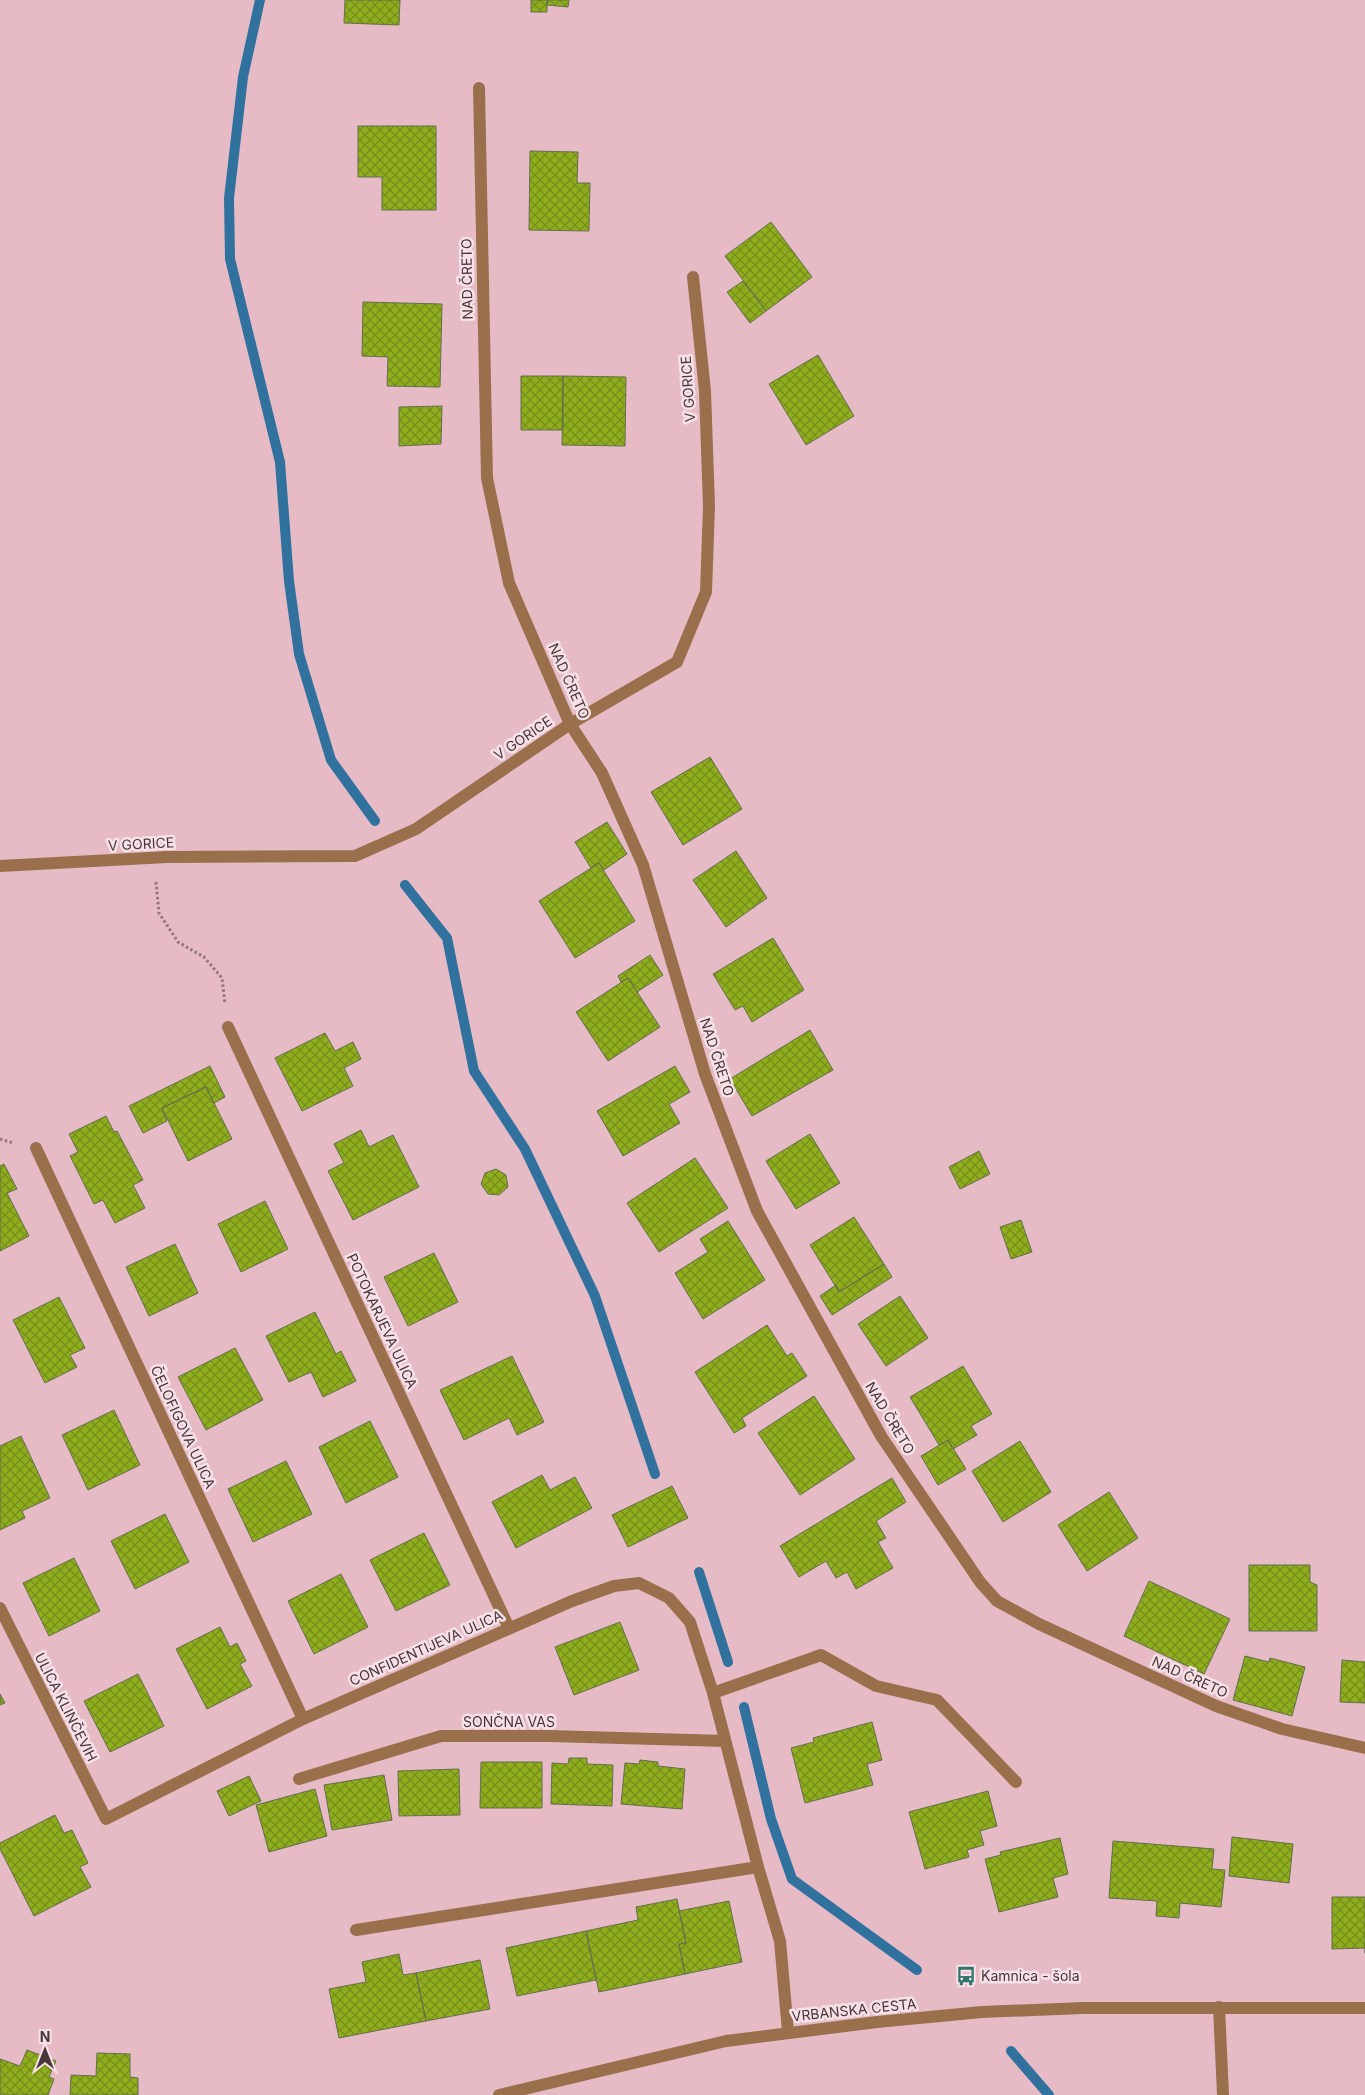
<svg xmlns="http://www.w3.org/2000/svg" width="1365" height="2095" font-family="Inter,sans-serif">
<defs>
<pattern id="building-cross-hatch" width="8" height="8" patternUnits="userSpaceOnUse" patternTransform="scale(1.25)"><rect width="8" height="8" fill="#8fae1d"/><path d="M0 0l8 8M0 8l8-8" fill="none" stroke="#778e1b"/></pattern>
</defs>
<rect width="100%" height="100%" fill="#e6bbc6"/>
<g fill="none" stroke-linecap="round" stroke-linejoin="round">
<!-- stream -->
<path stroke="#30719e" stroke-width="10" d="M260 0 243 77 229 198 230 259 280 462 289 581 299 654 331 760 375 821
M405 885 447 938 474 1071 525 1149 595 1296 655 1474
M699 1572 728 1662
M744 1707 771 1819 792 1879 917 1970
M1011 2051 1049 2095"/>
</g>
<!-- building -->
<path fill="url(#building-cross-hatch)" stroke="#646e4d" d="M345 0H400L399 25 344 23Z
M531 0H547V12H531Z
M547 0H569L568 7 547 5Z
M358 126H436V210H382V177H358Z
M530 151 578 152 577 183H590L589 231 529 230Z
M771 222 812 277 766 311 725 256Z
M743 281 766 311 750 323 727 292Z
M363 302 442 304 440 387 387 386 388 357 362 356Z
M818 355 854 416 806 445 769 384Z
M521 376H563V430H521Z
M563 376 626 377 625 446 562 445Z
M442 406 441 444 399 446V407Z
M710 757 742 809 683 845 651 792Z
M607 822 627 854 604 870 599 863 591 868 575 842Z
M736 851 767 898 726 927 693 880Z
M599 863 635 921 575 958 539 901Z
M773 938 804 990 752 1022 743 1006 735 1010 713 974Z
M650 955 663 975 637 992 628 978 621 982 618 976Z
M628 978 660 1027 608 1061 576 1012Z
M810 1030 833 1070 752 1116 730 1079Z
M325 1033 335 1051 353 1042 361 1059 344 1068 353 1086 302 1111 275 1058Z
M210 1066 225 1097 214 1103 206 1087 162 1108 167 1121 143 1133 129 1106Z
M675 1066 690 1092 669 1104 680 1123 623 1156 597 1111Z
M206 1087 232 1139 188 1161 162 1108Z
M106 1116 114 1132 117 1131 143 1180 133 1185 145 1208 115 1223 103 1200 94 1204 70 1156 78 1152 69 1134Z
M361 1130 369 1147 393 1135 419 1187 353 1220 328 1171 344 1163 334 1144Z
M810 1134 840 1183 796 1209 766 1161Z
M979 1151 990 1174 960 1189 949 1167Z
M695 1158 728 1208 659 1252 627 1203Z
M4 1164 17 1189 7 1193 29 1236 0 1251V1166Z
M496 1169 506 1175 508 1187 499 1195 488 1194 481 1184 485 1173Z
M265 1201 288 1249 241 1272 218 1224Z
M854 1217 884 1264 839 1292 810 1245Z
M1021 1220 1032 1252 1011 1259 1000 1227Z
M728 1221 765 1280 703 1319 675 1273 708 1252 700 1239Z
M175 1244 198 1293 149 1316 126 1267Z
M434 1253 458 1302 408 1326 384 1277Z
M884 1264 892 1277 832 1315 820 1296 836 1285 839 1292Z
M900 1296 928 1338 886 1366 858 1324Z
M59 1297 85 1348 70 1355 77 1367 45 1383 13 1320Z
M315 1312 336 1354 341 1351 356 1381 323 1397 311 1372 289 1382 266 1336Z
M767 1325 787 1356 792 1353 807 1376 742 1418 746 1426 734 1433 695 1372Z
M235 1348 263 1400 206 1430 178 1377Z
M512 1356 544 1422 517 1435 509 1418 464 1440 440 1390Z
M963 1366 992 1414 971 1426 977 1435 953 1449 948 1440 939 1445 910 1397Z
M814 1396 855 1459 800 1495 758 1433Z
M114 1410 140 1465 88 1490 62 1435Z
M370 1421 398 1477 346 1503 319 1447Z
M21 1436 50 1498 22 1511 25 1518 0 1530V1446Z
M948 1440 966 1469 938 1485 921 1456Z
M1020 1441 1051 1492 1003 1522 972 1471Z
M286 1461 312 1514 253 1542 228 1489Z
M542 1475 550 1490 575 1477 592 1508 516 1548 492 1502Z
M892 1478 906 1502 876 1521 886 1538 878 1542 893 1568 856 1589 847 1572 836 1578 826 1561 799 1577 780 1546Z
M672 1486 688 1518 628 1547 612 1515Z
M1109 1492 1138 1538 1087 1571 1058 1525Z
M165 1514 189 1562 135 1589 111 1541Z
M424 1533 450 1585 396 1611 370 1560Z
M74 1558 100 1611 49 1636 23 1583Z
M1249 1565H1310V1582L1317 1585V1631H1249Z
M341 1574 368 1627 314 1654 288 1601Z
M1149 1581 1230 1619 1204 1674 1124 1636Z
M620 1622 639 1670 574 1695 555 1647Z
M220 1627 230 1647 237 1643 246 1661 240 1664 252 1686 207 1709 176 1649Z
M1245 1656 1269 1662 1270 1658 1305 1667 1292 1716 1233 1700Z
M1342 1660 1365 1662V1703L1340 1702Z
M138 1674 164 1726 110 1752 84 1701Z
M0 1694 5 1703 0 1705Z
M872 1722 882 1760 867 1764 873 1785 805 1803 791 1748 814 1742 813 1738Z
M569 1758H587V1764L613 1765 612 1806 551 1804 552 1763 568 1764Z
M640 1760 658 1762V1766L685 1769 682 1809 621 1804 625 1763 639 1764Z
M481 1762H542V1808H480Z
M459 1769 460 1815 399 1816 398 1771Z
M384 1775 392 1820 332 1830 324 1785Z
M249 1776 261 1801 229 1816 217 1791Z
M315 1789 327 1836 269 1852 256 1805Z
M988 1791 997 1826 980 1831 984 1845 967 1850 969 1857 925 1869 909 1812Z
M55 1815 64 1833 72 1830 88 1863 80 1867 91 1887 34 1916 0 1849V1843Z
M1232 1837 1293 1844 1289 1883 1229 1876Z
M1060 1838 1068 1874 1053 1878 1058 1897 999 1912 985 1859 1001 1855 1000 1852Z
M1113 1841 1214 1849 1212 1869 1225 1870 1221 1907 1180 1903 1179 1918 1156 1916 1157 1901 1109 1898Z
M1332 1897H1365V1953V1948L1332 1949Z
M677 1899 686 1943 679 1944 685 1974 599 1992 586 1931 638 1920 636 1907Z
M729 1901 742 1962 685 1974 679 1944 686 1943 679 1911Z
M586 1931 596 1980 517 1996 506 1948Z
M399 1954 403 1975 416 1973 426 2021 339 2038 329 1989 366 1982 362 1962Z
M480 1960 490 2009 426 2021 416 1973Z
M27 2050 56 2061 49 2077 54 2079 48 2095H0V2059L20 2066Z
M97 2053 130 2054V2077L138 2078V2095H70L71 2075 96 2076Z"/>
<g fill="none" stroke-linecap="round" stroke-linejoin="round">
<!-- path -->
<path stroke="#94767d" stroke-width="3" stroke-dasharray="2.5 2.5" stroke-linecap="butt" d="M156 882 159 913 178 942 204 957 222 978 225 1004
M0 1139 13 1143"/>
<!-- minor -->
<path stroke="#99704b" stroke-width="12" d="M479 88 487 478 509 583 570 724 602 773 643 865 705 1074 757 1211 881 1436 980 1582 997 1601 1039 1624 1216 1706 1282 1729 1365 1748
M0 866 167 857 355 856 416 829 570 724 677 662 706 592 709 506 705 391 693 277
M228 1027 509 1628
M36 1148 303 1719
M0 1608 106 1819 303 1719 572 1601 614 1586 639 1583 669 1598 690 1622 713 1693 758 1867 780 1941 788 2032
M713 1693 821 1655 876 1686 937 1700 1016 1782
M299 1779 441 1736H550L725 1741
M356 1930 758 1867
M1219 2007 1223 2095
M499 2095 726 2041 877 2022 982 2012 1083 2008H1365"/>
</g>
<!-- icons -->
<defs>
<symbol id="bus-bare" viewBox="-9 -9 18 18"><path d="M-5-6H5V4H4V6H2V4H-2V6H-4V4H-5ZM-3.5-4V0h7V-4ZM-3.5 1.2v1.5H-2V1.2ZM2 1.2v1.5H3.5V1.2Z" fill="#31766c" stroke="#f9e2e7" stroke-width="2.5" paint-order="stroke"/></symbol>
</defs>
<g fill-rule="evenodd">
<use href="#bus-bare" x="952" y="1962" width="28" height="28"/>
</g>
<g text-anchor="middle" stroke-width="5" stroke-linejoin="round" paint-order="stroke">
<!-- street labels -->
<g font-size="14" fill="#47363a" stroke="#f9e2e7">
<text transform="translate(467 279) rotate(-91)" y="5">NAD ČRETO</text>
<text transform="translate(688 389) rotate(-94)" y="5">V GORICE</text>
<text transform="translate(569 681) rotate(66)" y="5">NAD ČRETO</text>
<text transform="translate(523 738) rotate(-34)" y="5">V GORICE</text>
<text transform="translate(141 844) rotate(-3)" y="5">V GORICE</text>
<text transform="translate(717 1057) rotate(72)" y="5">NAD ČRETO</text>
<text transform="translate(382 1321) rotate(65)" y="5">POTOKARJEVA ULICA</text>
<text transform="translate(890 1418) rotate(59)" y="5">NAD ČRETO</text>
<text transform="translate(183 1427) rotate(65)" y="5">ČELOFIGOVA ULICA</text>
<text transform="translate(426 1648) rotate(-24)" y="5">CONFIDENTIJEVA ULICA</text>
<text transform="translate(1190 1677) rotate(24)" y="5">NAD ČRETO</text>
<text transform="translate(66 1707) rotate(63)" y="5">ULICA KLINČEVIH</text>
<text x="509" y="1727">SONČNA VAS</text>
<text transform="translate(854 2010) rotate(-6)" y="5">VRBANSKA CESTA</text>
</g>
<!-- poi labels -->
<g font-size="14" fill="#47363a" stroke="#f9e2e7" text-anchor="start">
<text x="981" y="1981">Kamnica - šola</text>
</g>
</g>
<!-- north arrow -->
<g transform="translate(45 2050)" stroke="#f9e2e7" stroke-width="4" paint-order="stroke">
<path d="M0-4L9 19L0 12L-9 19Z" fill="#47363a"/>
<text y="-8" font-size="14" font-weight="bold" text-anchor="middle" fill="#47363a">N</text>
</g>
</svg>
